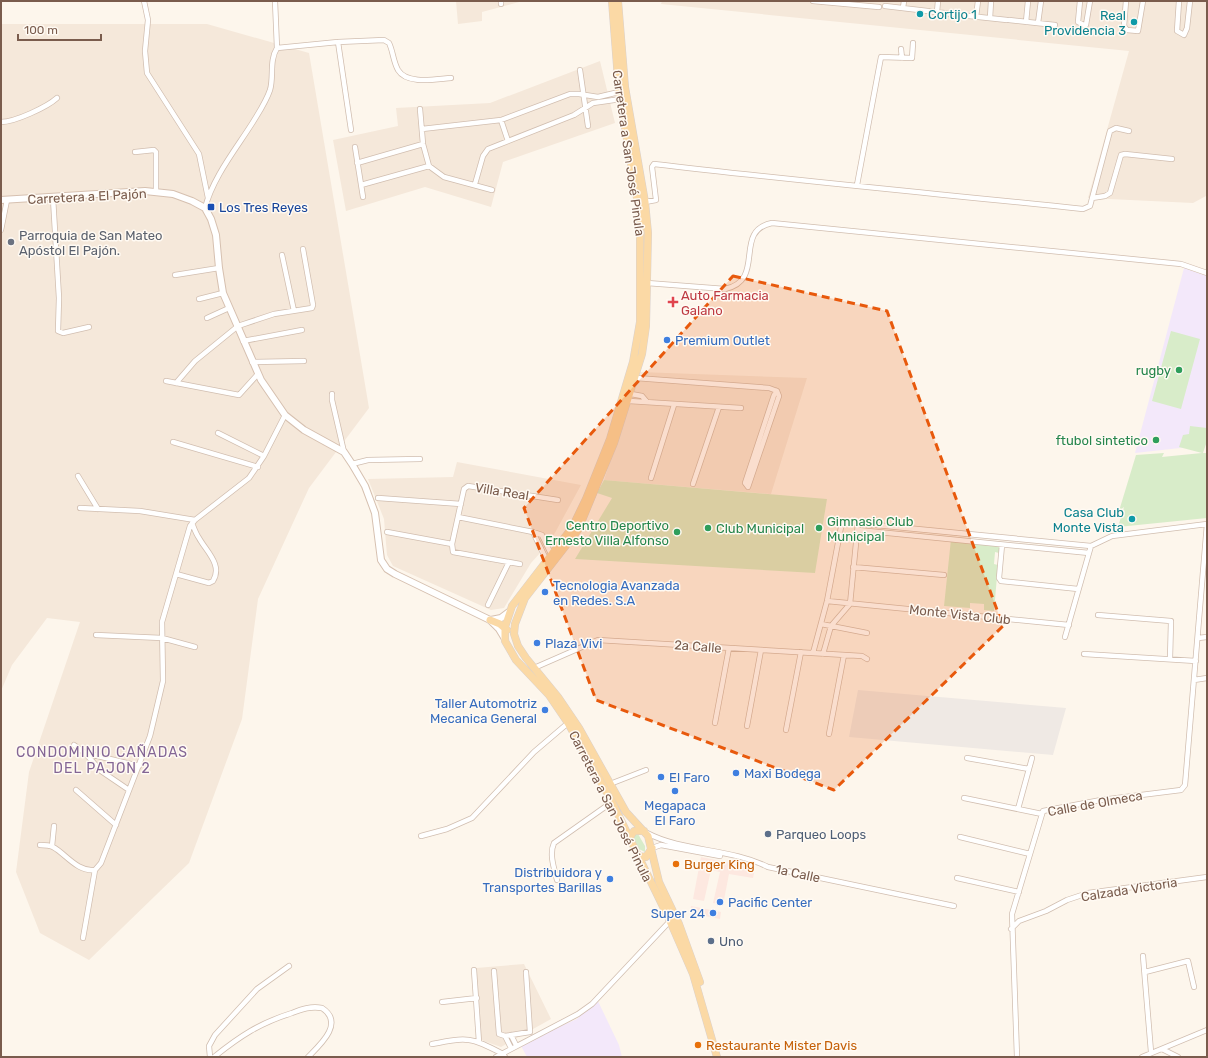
<svg xmlns="http://www.w3.org/2000/svg" width="1208" height="1058" font-family="Rubik,sans-serif">
<rect width="100%" height="100%" fill="#fdf6ec"/>
<!-- residential -->
<path fill="#f5e8da" d="M456 1H523L482 12V21L458 24Z
M662 1H1207L1206 196 1193 203 1088 198 1129 51 661 4Z
M1 24H207L309 53 369 408 309 488 258 599 242 719 189 863 89 960 40 933 16 872 29 772 80 622 47 618 12 665 1 691Z
M600 61 615 123 503 162 491 207 425 187 346 211 333 140 398 126 396 108 490 103Z
M640 372 807 378 771 494 604 480Z
M457 462 581 485 550 542 531 563 504 608 491 610 393 566 387 555 384 519 368 479 453 477Z
M524 964 551 1019 501 1047 481 1040 476 968Z"/>
<!-- commercial -->
<path fill="#fde8e0" d="M701 857 755 868 753 878 729 874 723 905 713 903 720 872 711 870 704 901 693 899Z
M691 906 721 912 720 919 690 913Z"/>
<!-- industrial -->
<path fill="#efe9e4" d="M858 690 1066 708 1053 755 849 737Z"/>
<!-- education -->
<path fill="#f3e8fa" d="M1184 268 1207 276V445L1135 453Z
M596 997 619 1045 622 1057H527L520 1044 577 1019Z"/>
<!-- green -->
<path fill="#d8ecc9" d="M1171 331 1200 339 1181 409 1152 401Z
M1190 426 1207 428V441L1203 453H1207V518L1118 527 1124 507 1119 511 1136 455 1164 453 1162 457 1202 453 1179 447 1183 435 1189 434Z
M604 480 827 499 815 573 575 559 612 498 597 493Z
M951 539 1000 544 999 553 995 552 994 564 998 565 994 611 984 610V604L970 603V608L944 606Z
M634 834H638L645 846V852L639 849 633 838Z"/>
<g fill="none" stroke-linecap="round" stroke-linejoin="round">
<defs>
<path id="street" d="M144 1 148 20 145 51 147 73 199 154 208 198
M275 1 277 48
M501 1V4
M813 1 879 7
M1080 1 1078 22 1084 25H1086L1090 1
M1126 1 1124 26 1127 30 1138 31 1143 1
M1179 1 1177 31 1184 35 1187 28 1190 1
M885 6 953 14
M903 8 904 1
M937 12 938 1
M960 15 1007 20
M976 17 978 1
M990 18 991 1
M1009 20 1055 25
M1026 22 1028 1
M1038 23 1041 1
M338 42 351 130
M901 49 902 58
M580 70 588 126
M420 109 423 144 429 166 444 177 492 190
M501 120 508 141
M1 122C15 122 47 107 57 98
M422 129 501 120 570 94H579L598 97 619 92
M355 147 363 197
M135 152 154 150 156 152V192
M357 163 423 144
M475 184 483 156 488 149 574 115 593 103 621 99
M361 185 429 166
M857 185 881 57 912 58 913 43
M53 198 59 298 58 331 63 333 89 327
M1092 198 1105 196 1110 193 1121 155 1125 154 1172 159
M645 202 656 200 652 167 654 164C797 181 940 194 1083 209L1090 206 1110 131 1116 128 1129 131
M205 208C213 177 236 149 253 122 259 112 266 102 270 90 274 77 269 61 277 48L338 42 384 40 389 43C393 51 393 61 398 70 407 85 436 79 451 78
M1 230 7 200
M282 255 294 311
M175 275 219 268
M647 283 725 289C767 280 732 231 772 223L1181 264 1207 273
M199 299 223 293
M207 318 229 308
M243 341 302 330
M252 362 304 361
M636 378 769 388 777 391 779 396 748 487 745 483 774 395 777 391
M166 381 239 395 258 374
M176 383 195 361 238 326 274 314 312 308 313 305 303 249
M332 394V400L344 452
M631 394 642 396 647 402
M629 401 741 408
M218 433 264 456
M173 442 258 467
M352 464 368 460 420 459
M78 476 98 509
M651 478 674 405
M693 484 719 407
M378 498 461 504
M80 508 140 511 195 520
M458 517 533 532 542 535 552 556
M858 530 1089 553
M387 532 452 544
M533 532 547 561
M1002 545 999 578 1001 581 1078 589
M520 564 453 552 452 544 464 489 468 486 558 500
M853 567 944 575
M176 574 209 583 213 581C223 565 206 551 199 538 196 534 194 528 192 523
M827 601 1069 625
M488 605 509 562
M1098 615 1171 621 1170 659
M821 624 867 633
M96 635 162 638 195 647
M1065 637 1091 546
M1198 638 1207 637
M813 653 827 601 841 527 845 522 1091 546 1112 536 1207 524
M823 654 831 626 850 604 858 523
M1084 654 1196 661
M534 668 598 640 862 656 867 659
M1194 680 1207 678
M715 723 729 648
M747 726 761 650
M786 730 801 652
M829 734 844 655
M74 745 85 753 139 766
M85 753 101 771 129 790
M967 758 1029 769
M610 784 646 770
M76 790 116 825
M964 798 1042 814
M1018 809 1032 758
M647 833C683 852 730 848 768 867L954 906
M421 836 447 829 472 818 534 752 568 723
M960 837 1030 854
M40 845C44 845 49 845 53 847 66 854 77 872 95 870
M52 846 54 826
M652 848 661 845 720 856
M957 878 1019 892
M557 880C554 868 549 854 554 843L612 802
M1011 929 1019 921 1046 911 1067 900 1088 893 1207 877
M83 938 95 870 101 863 150 736 163 681 162 622 190 526 195 520 249 478 264 456 285 415
M1143 956 1151 1052
M474 970 479 1042
M494 971 499 1034 505 1036 530 1032 526 972
M1145 972 1188 961 1194 987
M442 1002 477 998
M511 1035 516 1045
M505 1036 511 1048
M432 1044C468 1037 471 1037 503 1054L505 1057
M1162 1049 1178 1057
M210 1057 209 1046 215 1035 257 989 289 966
M214 1057C240 1036 260 1023 292 1013 302 1009 311 1006 322 1008 345 1023 320 1045 308 1057
M496 1057 578 1014 592 1004 670 921
M1017 1057 1012 914 1043 811 1101 800 1181 790 1185 785 1207 524
M1142 1057 1207 1030"/>
<path id="secondary" d="M1 200 145 191 173 194 192 201 205 208 211 219 216 235 219 268 223 293 261 380 285 415 304 430 344 452 352 464 365 486 375 513 381 560 387 569 395 574 490 620 499 629 505 639
M491 620 501 618 509 612"/>
<path id="primary" d="M612 1 619 92 640 216V322L633 362 610 439 586 499 572 528 512 606 505 627V641L516 660 549 695 568 723 612 802 670 921 693 974 717 1057
M618 1 625 87 645 202 648 233 646 326 642 354 614 443 578 530 525 598 515 624 514 634 518 646 526 658 558 697 579 728 626 812 648 836 659 882 679 924 700 982
M490 620 500 624 507 630
M629 839 634 831H644
M637 856 646 857 652 848"/>
</defs>
<!-- street casing -->
<use href="#street" stroke="#d1beb0" stroke-width="6"/>
<!-- secondary casing -->
<use href="#secondary" stroke="#d6c0b0" stroke-width="8"/>
<!-- primary casing -->
<use href="#primary" stroke="#dad1cd" stroke-width="8"/>
<!-- street -->
<use href="#street" stroke="#fff" stroke-width="4.5"/>
<!-- secondary -->
<use href="#secondary" stroke="#fff" stroke-width="6"/>
<!-- primary -->
<use href="#primary" stroke="#fbd9a5" stroke-width="7"/>
</g>
<!-- marked area -->
<path fill="#e8590c" fill-opacity="0.2" stroke="#e8590c" stroke-width="3" stroke-dasharray="8 5" stroke-linejoin="round" d="M733 276 887 311 1003 626 834 790 596 700 524 508Z"/>
<!-- markers -->
<g fill="#0f9aa8" stroke="#fffaf3" stroke-width="1.5">
<circle cx="920" cy="14" r="4"/>
<circle cx="1134" cy="22" r="4"/>
<circle cx="1132" cy="519" r="4"/>
</g>
<rect fill="#1a4fb4" stroke="#fffaf3" stroke-width="1.5" x="207" y="203" width="8" height="8" rx="2"/>
<circle fill="#6b7280" stroke="#fffaf3" stroke-width="1.5" cx="11" cy="242" r="4"/>
<path fill="#e0444e" stroke="#fffaf3" stroke-width="1.5" d="M671 296h4v4h4v4h-4v4h-4v-4h-4v-4h4z"/>
<g fill="#3f7fe0" stroke="#fffaf3" stroke-width="1.5">
<circle cx="667" cy="340" r="4"/>
<circle cx="545" cy="592" r="4"/>
<circle cx="537" cy="643" r="4"/>
<circle cx="545" cy="710" r="4"/>
<circle cx="736" cy="773" r="4"/>
<circle cx="661" cy="777" r="4"/>
<circle cx="675" cy="791" r="4"/>
<circle cx="610" cy="879" r="4"/>
<circle cx="720" cy="902" r="4"/>
<circle cx="713" cy="913" r="4"/>
</g>
<g fill="#2e9e5b" stroke="#fffaf3" stroke-width="1.5">
<circle cx="1179" cy="370" r="4"/>
<circle cx="1156" cy="440" r="4"/>
<circle cx="708" cy="528" r="4"/>
<circle cx="819" cy="528" r="4"/>
<circle cx="677" cy="532" r="4"/>
</g>
<g fill="#5c6f8a" stroke="#fffaf3" stroke-width="1.5">
<circle cx="768" cy="834" r="4"/>
<circle cx="711" cy="941" r="4"/>
</g>
<g fill="#e8710a" stroke="#fffaf3" stroke-width="1.5">
<circle cx="676" cy="864" r="4"/>
<circle cx="698" cy="1045" r="4"/>
</g>
<g text-anchor="middle" stroke-width="3" stroke-linejoin="round" paint-order="stroke">
<!-- culture labels -->
<g font-size="13" fill="#0d838f" stroke="#fffaf3" text-anchor="end">
<text x="928" y="19" text-anchor="start">Cortijo 1</text>
<text x="1126" y="20">Real<tspan x="1126" dy="15">Providencia 3</tspan></text>
<text x="1124" y="517">Casa Club<tspan x="1124" dy="15">Monte Vista</tspan></text>
</g>
<!-- street labels -->
<g font-size="13" fill="#7a5c4d" stroke="#fffaf3">
<text transform="translate(629 153) rotate(82)" y="5">Carretera a San José Pinula</text>
<text transform="translate(87 196) rotate(-3)" y="5">Carretera a El Pajón</text>
<text transform="translate(502 491) rotate(9)" y="5">Villa Real</text>
<text transform="translate(960 614) rotate(6)" y="5">Monte Vista Club</text>
<text transform="translate(698 646) rotate(4)" y="5">2a Calle</text>
<text transform="translate(1095 803) rotate(-10)" y="5">Calle de Olmeca</text>
<text transform="translate(611 806) rotate(63)" y="5">Carretera a San José Pinula</text>
<text transform="translate(798 873) rotate(12)" y="5">1a Calle</text>
<text transform="translate(1129 889) rotate(-9)" y="5">Calzada Victoria</text>
</g>
<!-- transit labels -->
<g font-size="13" fill="#164399" stroke="#fffaf3" text-anchor="start">
<text x="219" y="212">Los Tres Reyes</text>
</g>
<!-- worship labels -->
<g font-size="13" fill="#5b616d" stroke="#fffaf3" text-anchor="start">
<text x="19" y="240">Parroquia de San Mateo<tspan x="19" dy="15">Apóstol El Pajón.</tspan></text>
</g>
<!-- health labels -->
<g font-size="13" fill="#be3a42" stroke="#fffaf3" text-anchor="start">
<text x="681" y="300">Auto Farmacia<tspan x="681" dy="15">Galano</tspan></text>
</g>
<!-- shop labels -->
<g font-size="13" fill="#366cbe" stroke="#fffaf3" text-anchor="start">
<text x="675" y="345">Premium Outlet</text>
<text x="553" y="590">Tecnologia Avanzada<tspan x="553" dy="15">en Redes. S.A</tspan></text>
<text x="545" y="648">Plaza Vivi</text>
<text x="537" y="708" text-anchor="end">Taller Automotriz<tspan x="537" dy="15">Mecanica General</tspan></text>
<text x="744" y="778">Maxi Bodega</text>
<text x="669" y="782">El Faro</text>
<text x="675" y="810" text-anchor="middle">Megapaca<tspan x="675" dy="15">El Faro</tspan></text>
<text x="602" y="877" text-anchor="end">Distribuidora y<tspan x="602" dy="15">Transportes Barillas</tspan></text>
<text x="728" y="907">Pacific Center</text>
<text x="705" y="918" text-anchor="end">Super 24</text>
</g>
<!-- leisure labels -->
<g font-size="13" fill="#27864d" stroke="#fffaf3" text-anchor="end">
<text x="1171" y="375">rugby</text>
<text x="1148" y="445">ftubol sintetico</text>
<text x="827" y="526" text-anchor="start">Gimnasio Club<tspan x="827" dy="15">Municipal</tspan></text>
<text x="669" y="530">Centro Deportivo<tspan x="669" dy="15">Ernesto Villa Alfonso</tspan></text>
<text x="716" y="533" text-anchor="start">Club Municipal</text>
</g>
<!-- service labels -->
<g font-size="13" fill="#4e5e75" stroke="#fffaf3" text-anchor="start">
<text x="776" y="839">Parqueo Loops</text>
<text x="719" y="946">Uno</text>
</g>
<!-- food labels -->
<g font-size="13" fill="#c56008" stroke="#fffaf3" text-anchor="start">
<text x="684" y="869">Burger King</text>
<text x="706" y="1050">Restaurante Mister Davis</text>
</g>
<!-- neighbourhood labels -->
<g font-size="14" letter-spacing="1" fill="#846695" stroke="#fffaf3">
<text x="102" y="757">CONDOMINIO CAÑADAS<tspan x="102" dy="16">DEL PAJON 2</tspan></text>
</g>
</g>
<!-- border -->
<rect width="1208" height="1058" fill="none" stroke="#7a5c4d" stroke-width="4"/>
<!-- scale -->
<path d="M18 34v6h83v-6" fill="none" stroke="#7a5c4d" stroke-width="2"/>
<text x="24" y="34" font-size="12" fill="#7a5c4d" stroke="#fffaf3" stroke-width="3" paint-order="stroke">100 m</text>
</svg>
